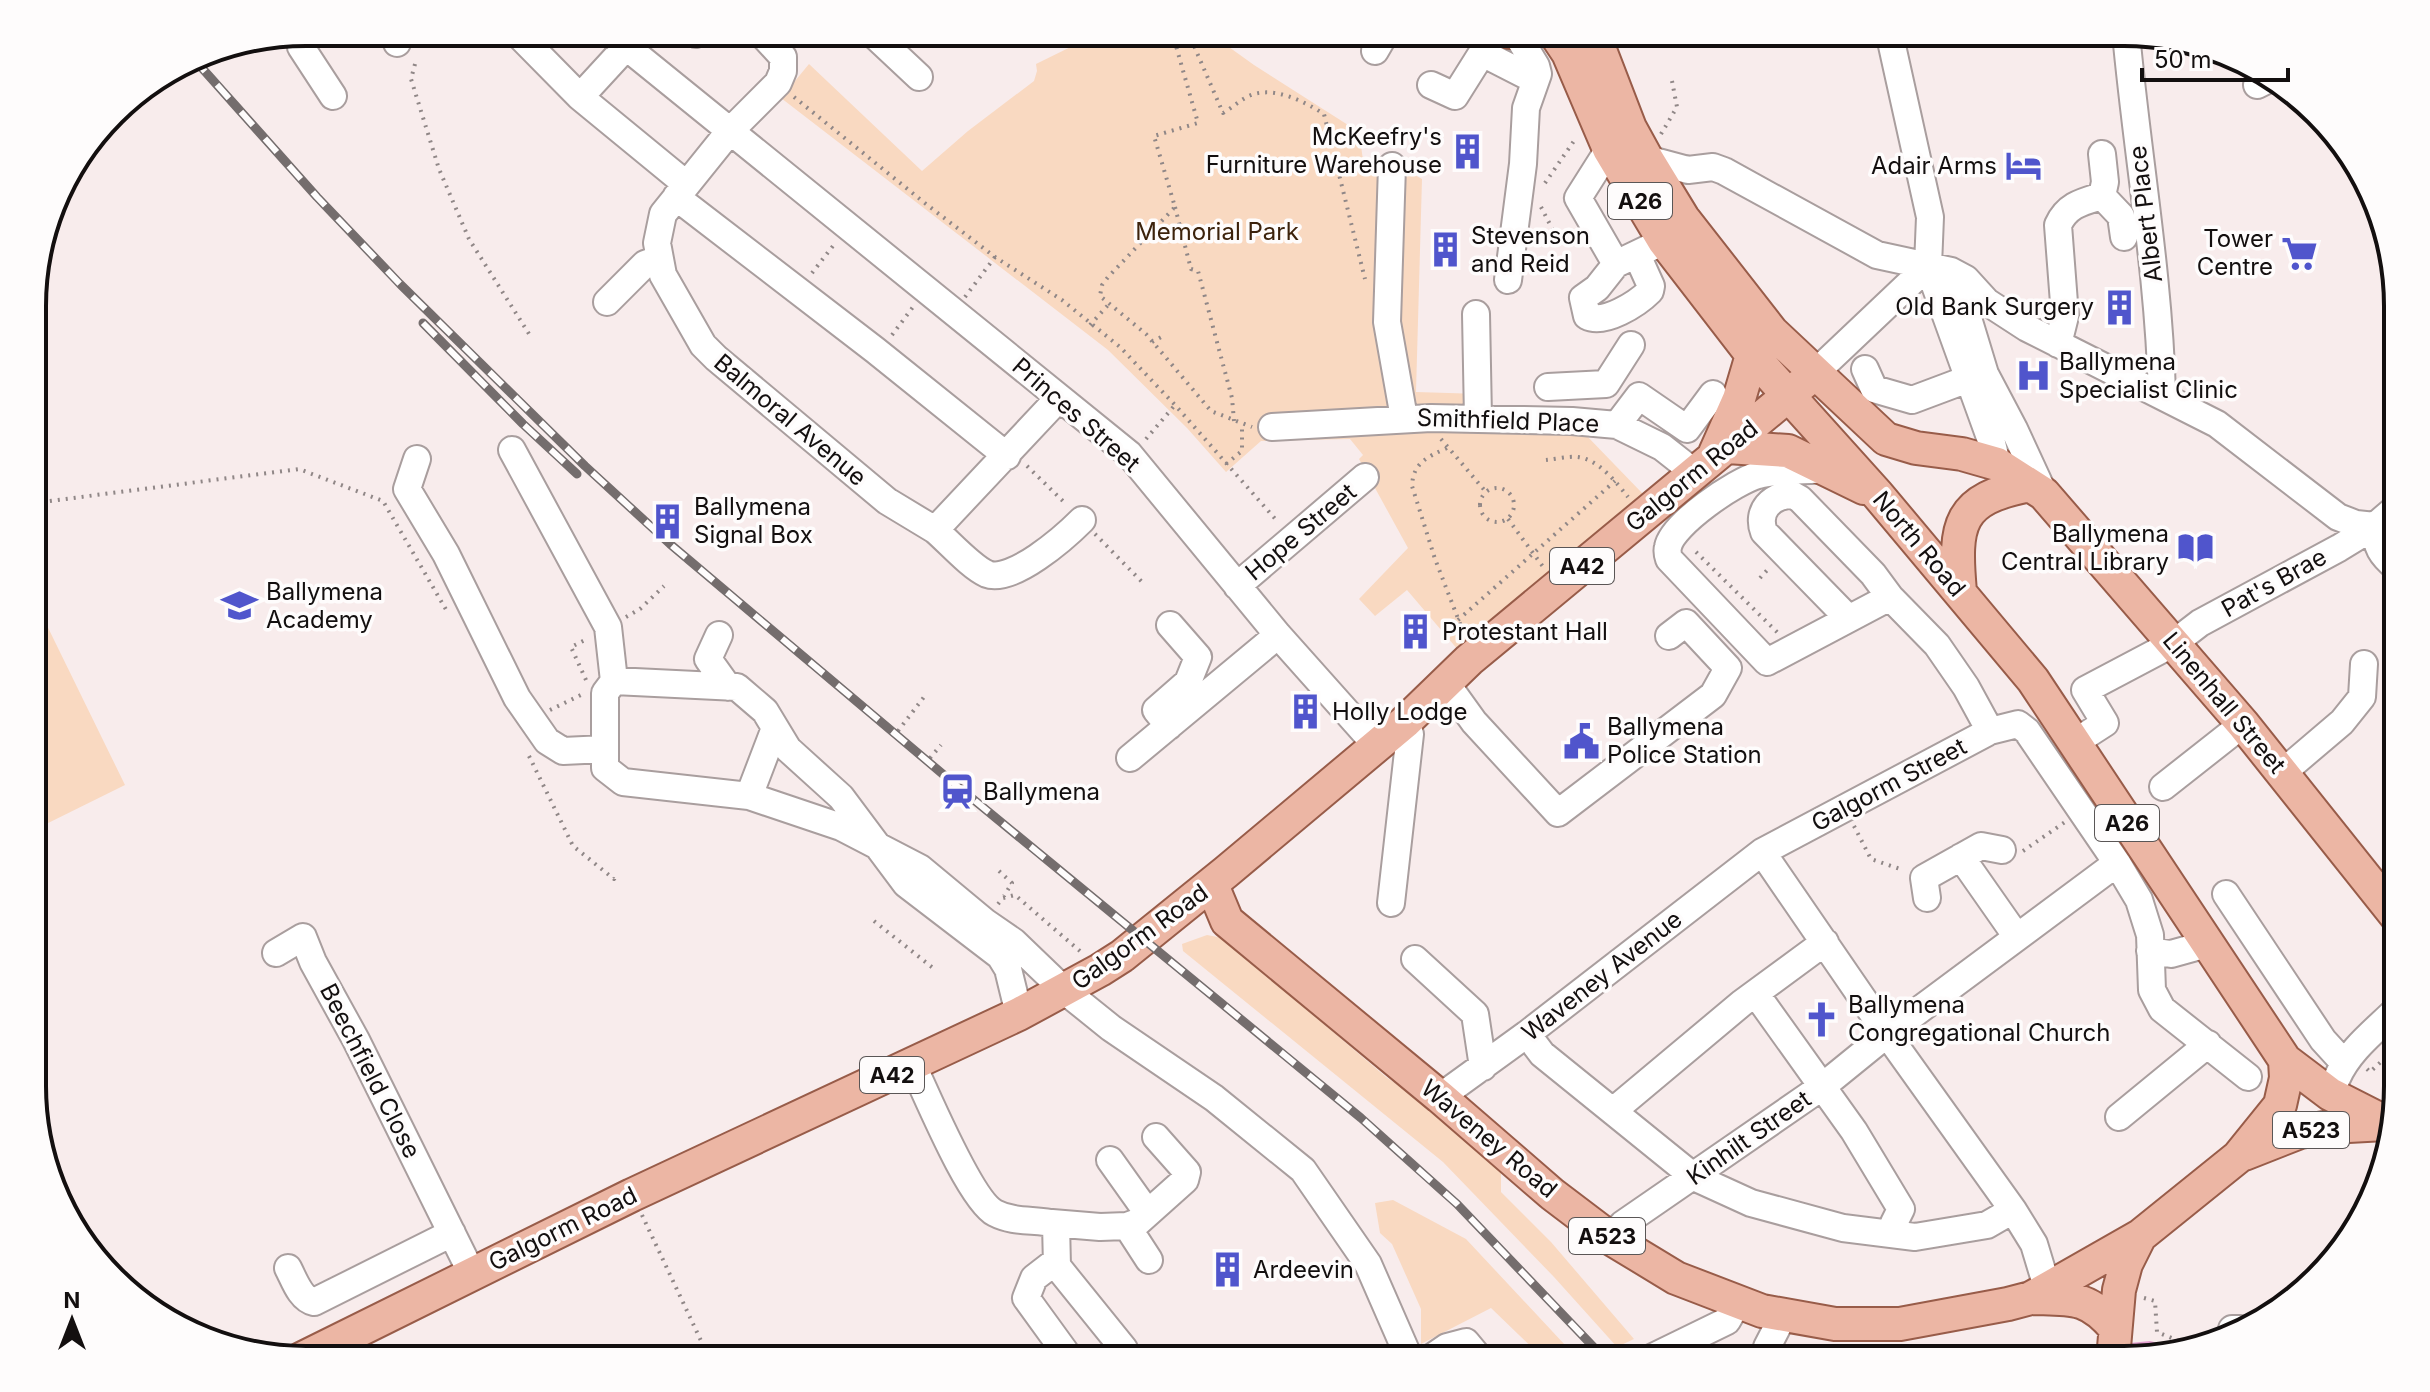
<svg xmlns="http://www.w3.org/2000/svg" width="2430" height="1392" font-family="Inter,sans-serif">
<rect width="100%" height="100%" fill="#f8ecec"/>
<!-- green -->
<path fill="#f9d9c1" d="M1101 32H1208L1254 65 1359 132 1363 160 1380 156 1422 179 1416 392 1481 394V431L1585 434 1643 494 1459 651 1407 590 1375 616 1359 599 1408 548 1359 459 1363 455 1350 439 1261 441 1226 472 1187 428 1108 350 781 98 809 64 922 171 968 131 1034 81 1037 71 1036 64Z
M34 599 125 785 34 830Z
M1207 935 1223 938 1386 1077 1432 1108 1501 1165V1192L1551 1242 1634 1339 1617 1347 1554 1277 1443 1162 1183 951 1182 944Z
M1393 1200 1466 1239 1579 1360H1545L1491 1308 1421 1344V1309L1392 1244 1380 1233 1375 1203Z"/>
<!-- water -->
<path fill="#e29dce" d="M2150 1341 2179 1348 2141 1359H2057L2080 1348Z"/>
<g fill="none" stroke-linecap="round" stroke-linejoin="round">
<defs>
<path id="minor" d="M307 32 301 47 333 96
M393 32 397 43
M516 32 580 97 686 184
M608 32 1129 454 1278 635 1377 746
M693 32 696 34
M760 32 783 57V71L778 83 729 132 663 214 657 243 663 275 703 345 716 358 887 501 935 530 1059 398
M871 32 919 77
M2126 33C2137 154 2159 273 2162 395
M1375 51 1386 32
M1482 53 1535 80
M1431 85 1455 96 1482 53 1491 32
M2257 85 2271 78
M580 97 626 47
M1609 149 1578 198 1616 264
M1647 159 1688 170 1713 167 1724 171 1877 255 1951 271 1966 279 1987 302 2027 328 2217 424 2338 517 2356 524 2375 526
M1392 166 1387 322 1404 418
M2102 196 2121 216 2124 237
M676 197 875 350 1007 456
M1637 255 1651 286 1650 291C1637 304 1604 325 1587 316L1583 298 1597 288 1616 264 1664 241
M1928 266 1992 443 1997 464
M1944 278 1961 295 1985 374 2014 429 2044 494
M1508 280 1523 164 1526 108 1538 74 1536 66 1516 33
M607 302 645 264 659 259
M1476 314 1478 418
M2058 344 2065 316 2058 225C2067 205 2082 202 2102 196L2105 182 2102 154
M1865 369 1874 389 1912 400 1968 379
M1814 374 1928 266 1930 217 1889 32
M1548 387 1606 384 1631 345
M1617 425 1639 396 1687 429 1713 394
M1272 427 1431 418 1572 421 1617 425 1662 447 1695 473
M512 450 608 627 614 681
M417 459 407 489 446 554 517 698 547 741 563 751 605 749
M1826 469C1804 471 1779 470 1758 475 1736 481 1672 524 1668 547 1667 550 1668 556 1669 559L1767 662 1890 597 1937 645 1966 687 1990 731
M2375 526C2376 547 2381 555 2397 568
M935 530C949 542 971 567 987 574 1012 584 1065 537 1082 520
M1237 586 1365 477
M1848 618 1764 532C1756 511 1771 495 1793 495L1800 499 1873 574 1890 597
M719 635 708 659 728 687
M1446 683 1474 722 1558 813 1713 695 1728 668 1686 623 1669 636
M1169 726 1156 710 1188 682 1198 657 1170 625
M2074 743 2105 723 2085 690 2174 643 2200 623 2339 548 2375 526 2397 507
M1130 758 1278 635
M2282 773 2342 722 2362 697 2364 664
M2163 787 2243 724
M749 796 775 728
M1762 852 1887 1034 2013 1210 2034 1244 2047 1287
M1961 857 2017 937
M2226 894 2323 1040 2344 1063
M1927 898 1924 878 1981 846 2002 850
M1391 903 1410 734 1405 722
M2150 951 2171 954 2207 944
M276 953 303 937 313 962 356 1040 472 1274
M1415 959 1475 1014 1483 1067
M1756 994 1854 1131 1901 1209 1894 1223 1893 1234
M1019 1014 1008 969 1000 956 906 884 841 797 788 749 765 711 737 687 614 681 605 693V768L623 782 749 796 841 827 920 868 985 922 1014 942 1065 991 1111 1028 1214 1098 1303 1170 1368 1264 1410 1360
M1527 1034 1542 1054 1694 1177 1751 1203 1843 1228 1915 1237 1987 1225 2013 1210
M913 1066C927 1095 970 1200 995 1213 1014 1223 1036 1219 1056 1224L1057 1266 1124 1349 1127 1360
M2337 1078C2349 1050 2376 1030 2397 1009
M1440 1097 1527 1034 1762 852 1990 731 2018 724 2027 731 2117 863 2139 900 2150 935 2152 990 2162 1009 2248 1077
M1613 1111 1742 1003 1825 942
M2119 1117 2208 1044
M1110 1160 1147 1212
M1052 1223 1100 1227 1127 1226 1138 1222 1185 1180 1187 1172 1156 1137
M1127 1226 1149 1260
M1610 1238 1623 1224 1823 1086 1887 1034 2117 863
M1056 1261 1034 1278 1026 1298 1071 1360
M288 1268C294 1279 300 1299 314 1302L452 1233
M2232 1329H2240
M1767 1347 1783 1316
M1428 1360 1447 1347 1466 1342 1481 1360
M1647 1360 1727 1321 1738 1302"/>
<path id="major" d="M1510 32H1520
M1554 32 1568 53 1609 149 1664 241 1752 355 1878 495 2033 680 2285 1060 2330 1094 2389 1124
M1593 32 1630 128 1647 159 1683 218 1772 332 1886 439 1916 448 1962 454 1997 464 2044 494 2243 724 2397 917
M1727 447 1788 451 1864 488
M1715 453 1739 399 1752 355
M1960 592C1954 524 1957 499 2030 485
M1212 885 1227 921 1440 1097 1552 1194 1610 1238 1676 1278 1762 1311 1835 1324H1900L2008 1304 2031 1298 2140 1236
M2244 1154 2300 1132 2330 1127 2385 1124
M2033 1298C2072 1299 2088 1296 2115 1328
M301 1359 632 1195 1019 1014 1100 970 1122 956 1226 872 1405 722 1469 660 1814 374
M2113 1359 2119 1290 2126 1264 2140 1236 2238 1157 2280 1105 2286 1078 2285 1060"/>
</defs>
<!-- minor casing -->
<use href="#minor" stroke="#a99e9e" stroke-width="30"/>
<!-- major casing -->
<use href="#major" stroke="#985c49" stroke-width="36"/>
<!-- path -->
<path stroke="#908787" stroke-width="4" stroke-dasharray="2 6" stroke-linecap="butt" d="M1172 32 1198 123 1154 136 1175 207 1108 277 1102 285 1100 296 1146 334 1211 411 1252 427
M1188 32 1223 113C1232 108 1241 99 1251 95 1275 86 1305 102 1324 114L1365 279
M415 64 411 79 439 169 469 239 531 337
M794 97 926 204 995 257 1062 300 1120 347 1175 405 1278 522
M1661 134 1677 107 1672 81
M1545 183 1576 138
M1175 207 1191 269 1198 271 1232 398 1234 421
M1541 207 1556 236
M812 273 836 242
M965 297 995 257
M1090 325 1109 304
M892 335 913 307
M1152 342 1163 336
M1146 439 1175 405
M1441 439 1486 492
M1447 448C1427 457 1413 463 1412 486L1435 559 1464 634
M1546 460C1556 459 1569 456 1578 457 1599 460 1616 482 1628 497
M1226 464 1242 451V426
M1027 466 1067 505
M1480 505a17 17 0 1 1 34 0a17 17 0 1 1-34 0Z
M34 503 299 469 383 501 448 613
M1508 519 1544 568
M1095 534 1144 584
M1696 552 1778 633
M1760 578 1769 568
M626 617 640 609 664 586
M1458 620 1615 481
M586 680 571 647 587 639
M550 710 585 693
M898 731 927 693
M529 756 573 846 614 879 617 875
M930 758 941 745
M1854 826 1871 859 1903 870
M2023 851 2065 822
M999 871 1012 883 1004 896
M998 904 1003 898 1015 895 1081 952
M874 921 933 968
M2367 1069 2370 1072 2397 1047
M642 1215 710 1360
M2144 1298 2155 1301 2157 1332 2189 1345"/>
<!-- minor -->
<use href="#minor" stroke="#fff" stroke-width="26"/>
<!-- major -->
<use href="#major" stroke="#ecb6a4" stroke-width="32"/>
<defs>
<path id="rail" d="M193 58 317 197 400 284 585 466 670 544 951 781 1361 1118 1457 1204 1606 1360
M423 323 523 424 577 474"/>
</defs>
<!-- rail casing -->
<use href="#rail" stroke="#746d6d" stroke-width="9"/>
<!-- rail -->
<use href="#rail" stroke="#fefcfc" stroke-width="6" stroke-dasharray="18" stroke-linecap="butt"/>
</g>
<!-- icons -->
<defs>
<symbol id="building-bare" viewBox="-9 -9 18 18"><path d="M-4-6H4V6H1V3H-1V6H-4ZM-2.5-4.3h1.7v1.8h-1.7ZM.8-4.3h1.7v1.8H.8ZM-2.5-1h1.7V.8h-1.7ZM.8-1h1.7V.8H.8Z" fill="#5055cc" stroke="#fefcfc" stroke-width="2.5" paint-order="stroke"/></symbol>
<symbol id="hotel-bare" viewBox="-9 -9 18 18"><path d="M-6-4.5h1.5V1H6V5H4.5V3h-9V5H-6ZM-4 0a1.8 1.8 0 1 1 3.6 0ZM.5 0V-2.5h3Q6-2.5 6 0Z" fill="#5055cc" stroke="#fefcfc" stroke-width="2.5" paint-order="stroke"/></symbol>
<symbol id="supermarket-bare" viewBox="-9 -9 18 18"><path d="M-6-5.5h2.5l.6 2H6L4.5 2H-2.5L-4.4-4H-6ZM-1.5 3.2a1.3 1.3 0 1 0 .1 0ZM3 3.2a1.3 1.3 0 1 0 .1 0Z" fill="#5055cc" stroke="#fefcfc" stroke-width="2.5" paint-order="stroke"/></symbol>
<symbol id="hospital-bare" viewBox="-9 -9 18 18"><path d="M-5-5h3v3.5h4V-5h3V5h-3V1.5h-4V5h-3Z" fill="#5055cc" stroke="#fefcfc" stroke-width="2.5" paint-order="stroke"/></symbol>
<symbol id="library-bare" viewBox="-9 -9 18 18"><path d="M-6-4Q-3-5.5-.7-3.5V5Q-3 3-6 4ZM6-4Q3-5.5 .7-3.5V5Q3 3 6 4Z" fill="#5055cc" stroke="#fefcfc" stroke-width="2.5" paint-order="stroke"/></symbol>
<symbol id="school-bare" viewBox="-9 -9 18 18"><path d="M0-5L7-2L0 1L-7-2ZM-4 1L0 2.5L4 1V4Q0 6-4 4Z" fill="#5055cc" stroke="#fefcfc" stroke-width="2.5" paint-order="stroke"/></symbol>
<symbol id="civic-bare" viewBox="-9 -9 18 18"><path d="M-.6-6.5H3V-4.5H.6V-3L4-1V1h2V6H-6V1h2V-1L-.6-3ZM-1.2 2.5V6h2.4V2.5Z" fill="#5055cc" stroke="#fefcfc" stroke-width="2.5" paint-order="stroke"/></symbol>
<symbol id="station-bare" viewBox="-9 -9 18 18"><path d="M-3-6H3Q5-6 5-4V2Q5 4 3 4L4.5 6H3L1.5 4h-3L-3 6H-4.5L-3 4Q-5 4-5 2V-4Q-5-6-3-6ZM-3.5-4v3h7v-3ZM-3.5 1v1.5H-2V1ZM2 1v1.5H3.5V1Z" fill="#5055cc" stroke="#fefcfc" stroke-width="2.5" paint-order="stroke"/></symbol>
<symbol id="church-bare" viewBox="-9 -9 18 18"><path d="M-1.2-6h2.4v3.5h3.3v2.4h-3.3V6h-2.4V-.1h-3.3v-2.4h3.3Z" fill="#5055cc" stroke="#fefcfc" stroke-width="2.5" paint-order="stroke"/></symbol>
</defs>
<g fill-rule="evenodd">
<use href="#building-bare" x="1442" y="126" width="51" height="51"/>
<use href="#hotel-bare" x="1998" y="140" width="51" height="51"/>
<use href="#building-bare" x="1420" y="224" width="51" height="51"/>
<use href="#supermarket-bare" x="2274" y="228" width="51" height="51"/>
<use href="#building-bare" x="2094" y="282" width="51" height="51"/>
<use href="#hospital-bare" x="2008" y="350" width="51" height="51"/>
<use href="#building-bare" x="642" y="496" width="51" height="51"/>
<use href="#library-bare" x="2170" y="522" width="51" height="51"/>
<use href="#school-bare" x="214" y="580" width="51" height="51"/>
<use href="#building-bare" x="1390" y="606" width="51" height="51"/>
<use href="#building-bare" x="1280" y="686" width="51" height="51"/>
<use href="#civic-bare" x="1556" y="716" width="51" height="51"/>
<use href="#station-bare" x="932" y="766" width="51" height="51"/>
<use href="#church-bare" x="1796" y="994" width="51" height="51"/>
<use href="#building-bare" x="1202" y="1244" width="51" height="51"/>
</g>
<g text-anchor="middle" stroke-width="7" stroke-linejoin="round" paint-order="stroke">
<!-- shield labels -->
<g fill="#fefcfc" stroke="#5a5656" stroke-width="2">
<rect x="1608" y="183" width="64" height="36" rx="6"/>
<rect x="1550" y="548" width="64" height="36" rx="6"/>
<rect x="2095" y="805" width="64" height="36" rx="6"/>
<rect x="860" y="1057" width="64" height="36" rx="6"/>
<rect x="2273" y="1112" width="76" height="36" rx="6"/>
<rect x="1569" y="1218" width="76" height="36" rx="6"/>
</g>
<g font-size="22" font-weight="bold" fill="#130f0f">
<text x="1640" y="209">A26</text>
<text x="1582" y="574">A42</text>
<text x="2127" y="831">A26</text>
<text x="892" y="1083">A42</text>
<text x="2311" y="1138">A523</text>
<text x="1607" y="1244">A523</text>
</g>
<!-- poi labels -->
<g font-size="24" fill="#130f0f" stroke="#fefcfc" text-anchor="start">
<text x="1442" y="145" text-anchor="end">McKeefry's<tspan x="1442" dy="28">Furniture Warehouse</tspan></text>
<text x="1997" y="174" text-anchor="end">Adair Arms</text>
<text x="1471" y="244">Stevenson<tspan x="1471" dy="28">and Reid</tspan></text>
<text x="2273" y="247" text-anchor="end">Tower<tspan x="2273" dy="28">Centre</tspan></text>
<text x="2094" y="315" text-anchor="end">Old Bank Surgery</text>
<text x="2059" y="370">Ballymena<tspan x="2059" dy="28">Specialist Clinic</tspan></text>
<text x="694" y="515">Ballymena<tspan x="694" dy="28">Signal Box</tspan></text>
<text x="2169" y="542" text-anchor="end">Ballymena<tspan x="2169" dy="28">Central Library</tspan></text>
<text x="266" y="600">Ballymena<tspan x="266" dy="28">Academy</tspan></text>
<text x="1442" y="640">Protestant Hall</text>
<text x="1332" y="720">Holly Lodge</text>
<text x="1607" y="735">Ballymena<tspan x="1607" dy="28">Police Station</tspan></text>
<text x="983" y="800">Ballymena</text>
<text x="1848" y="1013">Ballymena<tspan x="1848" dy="28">Congregational Church</tspan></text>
<text x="1253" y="1278">Ardeevin</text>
</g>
<!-- street labels -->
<g font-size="24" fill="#130f0f" stroke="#fefcfc">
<text transform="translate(2146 214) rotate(-97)" y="8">Albert Place</text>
<text transform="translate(1076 415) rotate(41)" y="8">Princes Street</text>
<text transform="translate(790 420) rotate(40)" y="8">Balmoral Avenue</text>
<text transform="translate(1508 421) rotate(2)" y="8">Smithfield Place</text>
<text transform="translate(1692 476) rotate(-39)" y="8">Galgorm Road</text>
<text transform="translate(1301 532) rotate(-40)" y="8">Hope Street</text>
<text transform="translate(1919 544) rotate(50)" y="8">North Road</text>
<text transform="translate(2274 583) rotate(-29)" y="8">Pat's Brae</text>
<text transform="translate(2224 703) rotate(50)" y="8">Linenhall Street</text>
<text transform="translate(1889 785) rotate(-28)" y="8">Galgorm Street</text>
<text transform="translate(1140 937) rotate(-36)" y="8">Galgorm Road</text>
<text transform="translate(1602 976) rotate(-38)" y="8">Waveney Avenue</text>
<text transform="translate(370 1071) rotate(63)" y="8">Beechfield Close</text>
<text transform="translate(1749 1138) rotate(-35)" y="8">Kinhilt Street</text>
<text transform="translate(1489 1139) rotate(40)" y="8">Waveney Road</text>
<text transform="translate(563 1229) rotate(-26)" y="8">Galgorm Road</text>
</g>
<!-- park labels -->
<g font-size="24" fill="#3c220b" stroke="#fefcfc">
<text x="1217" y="240">Memorial Park</text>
</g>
</g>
<!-- crop -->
<path d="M0 0H2430V1392H0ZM306 46H2124A260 260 0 0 1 2384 306V1086A260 260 0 0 1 2124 1346H306A260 260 0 0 1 46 1086V306A260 260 0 0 1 306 46Z" fill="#fefcfc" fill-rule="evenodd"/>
<path fill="none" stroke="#130f0f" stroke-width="4" d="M306 46H2124A260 260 0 0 1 2384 306V1086A260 260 0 0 1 2124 1346H306A260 260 0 0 1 46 1086V306A260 260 0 0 1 306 46Z"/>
<!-- north arrow -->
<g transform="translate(72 1320)" stroke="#fefcfc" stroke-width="6" paint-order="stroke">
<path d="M0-6L14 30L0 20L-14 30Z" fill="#130f0f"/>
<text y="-12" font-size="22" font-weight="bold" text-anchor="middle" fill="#130f0f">N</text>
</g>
<!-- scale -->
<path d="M2142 68v12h146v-12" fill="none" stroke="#130f0f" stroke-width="4"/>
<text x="2154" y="68" font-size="24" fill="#130f0f" stroke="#fefcfc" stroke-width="6" paint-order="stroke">50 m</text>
</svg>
